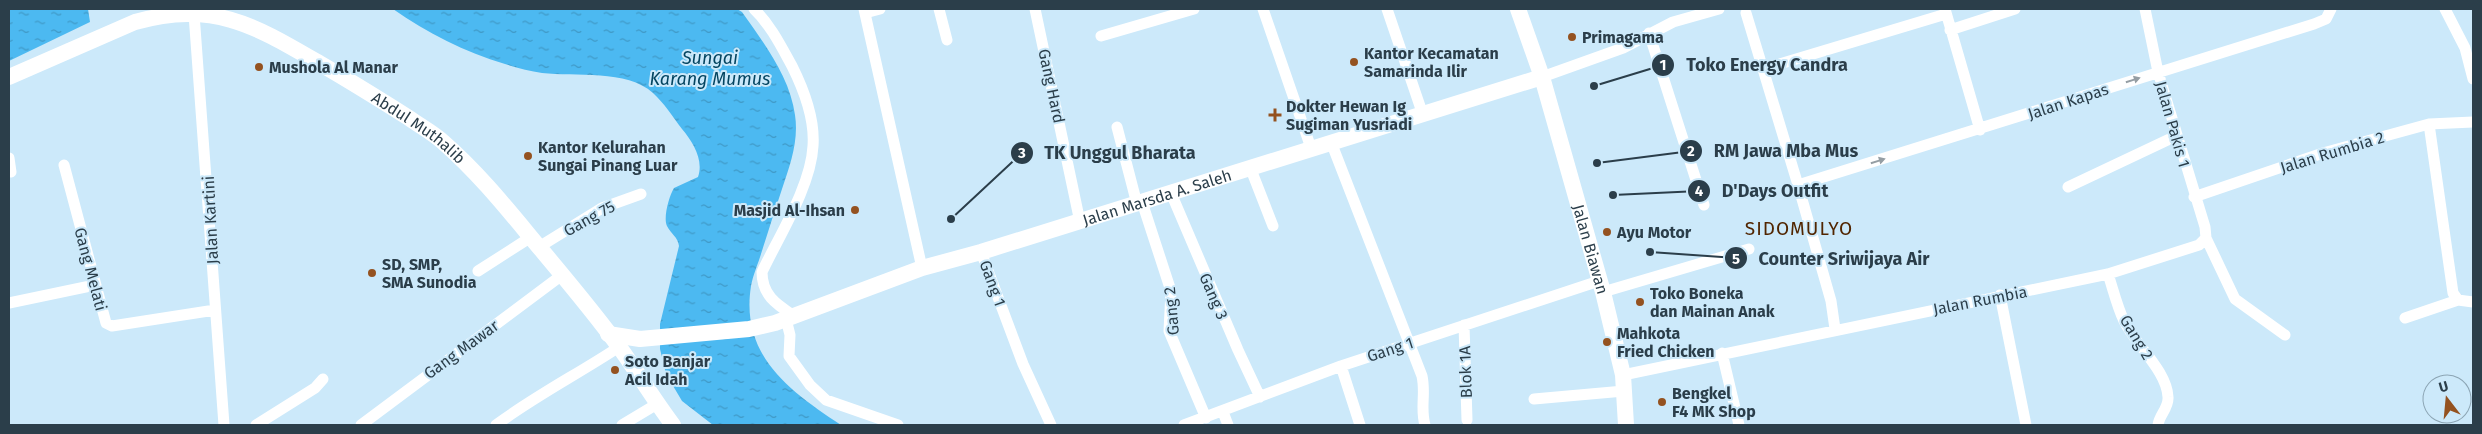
<svg xmlns="http://www.w3.org/2000/svg" width="2482" height="434" font-family="'Fira Sans',sans-serif">
<defs>
<pattern id="water-ripples" width="26" height="14" patternUnits="userSpaceOnUse" patternTransform="scale(1.25)"><rect width="26" height="14" fill="#4cb9f1"/><path d="M2 4q2-2 4 0t4 0M15 11q2-2 4 0t4 0" fill="none" stroke="#3f98c5"/></pattern>
</defs>
<rect width="100%" height="100%" fill="#cce9fa"/>
<!-- water -->
<path fill="url(#water-ripples)" d="M9 9H88L90 22 9 61Z
M393 9H737L742 12C764 43 790 77 795 115 799 141 790 165 782 189 775 210 768 232 761 254 758 264 753 275 751 286 740 356 790 391 841 425H713L682 401 666 374 660 349V324L679 246C678 237 671 234 667 226 663 218 669 196 674 188L698 177C704 160 693 142 682 129 673 117 664 103 653 93 627 69 575 77 542 73 530 71 517 68 505 64 465 52 427 33 393 9Z"/>
<g fill="none" stroke-linecap="round" stroke-linejoin="round">
<!-- street -->
<path stroke="#fff" stroke-width="11" d="M754 9C770 24 781 46 792 66 803 88 815 119 813 146 811 186 779 236 762 272 762 295 776 304 794 316
M864 9 922 268
M939 9 947 40
M1035 9 1080 222
M1263 9 1311 148
M1387 9 1423 115
M1945 9 1980 130
M2145 9 2158 72 2205 227 2206 238 2235 299 2285 335
M2445 9 2465 48 2473 79
M865 13 880 9
M1746 13 1798 185 1831 301 1835 329
M194 14 224 425
M1950 30 2015 9
M1649 33 1704 205
M1101 36 1194 9
M1763 69 1946 14
M1542 77 1623 48 1673 22 1719 9
M2429 124 2453 293 2458 300 2473 302
M1117 127 1137 204
M1331 142 1422 376C1426 394 1420 408 1425 425
M9 158 11 172
M64 165 106 323 112 326 215 310
M1250 167 1273 226
M1798 185 2314 24 2326 19 2331 9
M2068 187 2176 136
M1171 193 1238 350 1260 397
M2194 197 2323 153 2429 124 2473 122
M1142 202 1171 291 1169 331 1206 418
M539 247 602 208 641 194
M981 252 1023 364 1051 425
M478 271 531 237
M2108 274C2113 289 2117 306 2124 321 2135 344 2167 371 2168 397 2169 408 2159 415 2158 425
M1603 292 1749 249
M2000 295 2026 425
M9 303 95 285
M2405 318 2458 300
M786 319 790 335 789 356 810 385 826 400 898 425
M1464 325 1467 420
M1722 353 1739 425
M1341 366 1360 425
M1623 375 2108 274 2199 245 2206 238
M1534 399 1624 391
M1223 412 1228 425
M256 425 315 388 323 379
M361 425 562 275
M496 425C535 396 578 374 619 347
M622 425 657 404
M1184 425 1341 366 1599 281"/>
<!-- secondary -->
<g stroke="#fff" stroke-width="16">
<path id="s1" d="M1518 9 1542 77 1603 292 1623 375 1626 425"/>
<path id="s2" d="M9 77 135 22C214 1 252 24 319 63 350 81 379 99 409 118 420 126 433 133 443 142 481 175 512 215 544 253 570 284 596 315 620 348 638 373 654 400 673 425"/>
<path id="s3" d="M608 334 640 339 749 329 775 323 922 268 981 252 1542 77"/>
</g>
</g>
<!-- one-way arrows -->
<defs><path id="oneway-solid" d="M-6-.8H1V-3.2L6.5 0L1 3.2V.8H-6Z" transform="scale(1.25)"/></defs>
<g fill="#959ea4">
<use href="#oneway-solid" transform="translate(2133 80) rotate(-18)"/>
<use href="#oneway-solid" transform="translate(1878 161) rotate(-17)"/>
</g>
<!-- markers -->
<g fill="#945220" stroke="#cce9fa" stroke-width="2">
<circle cx="1572" cy="37" r="5"/>
<circle cx="1354" cy="62" r="5"/>
<circle cx="259" cy="67" r="5"/>
<path d="M1272.5 107.5h5v5h5v5h-5v5h-5v-5h-5v-5h5z"/>
<circle cx="528" cy="156" r="5"/>
<circle cx="855" cy="210" r="5"/>
<circle cx="1607" cy="232" r="5"/>
<circle cx="372" cy="273" r="5"/>
<circle cx="1640" cy="302" r="5"/>
<circle cx="1607" cy="342" r="5"/>
<circle cx="615" cy="370" r="5"/>
<circle cx="1662" cy="402" r="5"/>
</g>
<g text-anchor="middle" stroke-width="4" stroke-linejoin="round" paint-order="stroke">
<!-- poi labels -->
<g font-size="16" font-weight="bold" fill="#2b3e4a" stroke="#cce9fa" text-anchor="start">
<text x="1582" y="43">Primagama</text>
<text x="1364" y="59">Kantor Kecamatan<tspan x="1364" dy="18">Samarinda Ilir</tspan></text>
<text x="269" y="73">Mushola Al Manar</text>
<text x="1286" y="112">Dokter Hewan Ig<tspan x="1286" dy="18">Sugiman Yusriadi</tspan></text>
<text x="538" y="153">Kantor Kelurahan<tspan x="538" dy="18">Sungai Pinang Luar</tspan></text>
<text x="845" y="216" text-anchor="end">Masjid Al-Ihsan</text>
<text x="1617" y="238">Ayu Motor</text>
<text x="382" y="270">SD, SMP,<tspan x="382" dy="18">SMA Sunodia</tspan></text>
<text x="1650" y="299">Toko Boneka<tspan x="1650" dy="18">dan Mainan Anak</tspan></text>
<text x="1617" y="339">Mahkota<tspan x="1617" dy="18">Fried Chicken</tspan></text>
<text x="625" y="367">Soto Banjar<tspan x="625" dy="18">Acil Idah</tspan></text>
<text x="1672" y="399">Bengkel<tspan x="1672" dy="18">F4 MK Shop</tspan></text>
</g>
<!-- street labels -->
<g font-size="16" fill="#2b3e4a" stroke="#cce9fa">
<text transform="translate(1052 86) rotate(78)" y="6">Gang Hard</text>
<text transform="translate(2068 101) rotate(-18)" y="6">Jalan Kapas</text>
<text transform="translate(2173 124) rotate(74)" y="6">Jalan Pakis 1</text>
<text dy="6" stroke="none"><textPath href="#s2" startOffset="452">Abdul Muthalib</textPath></text>
<text transform="translate(2332 152) rotate(-17)" y="6">Jalan Rumbia 2</text>
<text dy="6" stroke="none"><textPath href="#s3" startOffset="571">Jalan Marsda A. Saleh</textPath></text>
<text transform="translate(589 218) rotate(-29)" y="6">Gang 75</text>
<text transform="translate(210 220) rotate(-93)" y="6">Jalan Kartini</text>
<text dy="6" stroke="none"><textPath href="#s1" startOffset="251">Jalan Biawan</textPath></text>
<text transform="translate(91 269) rotate(75)" y="6">Gang Melati</text>
<text transform="translate(993 283) rotate(70)" y="6">Gang 1</text>
<text transform="translate(1214 296) rotate(67)" y="6">Gang 3</text>
<text transform="translate(1980 300) rotate(-11)" y="6">Jalan Rumbia</text>
<text transform="translate(1171 311) rotate(-95)" y="6">Gang 2</text>
<text transform="translate(2137 337) rotate(59)" y="6">Gang 2</text>
<text transform="translate(461 349) rotate(-36)" y="6">Gang Mawar</text>
<text transform="translate(1390 349) rotate(-18)" y="6">Gang 1</text>
<text transform="translate(1465 372) rotate(-92)" y="6">Blok 1A</text>
</g>
<!-- water labels -->
<g font-size="18" font-style="italic" fill="#044561" stroke="#cce9fa">
<text x="710" y="64">Sungai<tspan x="710" dy="21">Karang Mumus</tspan></text>
</g>
<!-- quarter labels -->
<g font-size="19" letter-spacing="1" fill="#512500" stroke="#cce9fa">
<text x="1799" y="235">SIDOMULYO</text>
</g>
</g>
<!-- callouts -->
<path fill="none" stroke="#2b3e4a" stroke-width="2" d="M1594 86L1663 65M1597 163L1691 151M951 219L1022 153M1613 195L1699 191M1650 252L1736 258"/>
<g fill="#2b3e4a" stroke="#cce9fa" stroke-width="2">
<circle cx="1594" cy="86" r="5"/>
<circle cx="1597" cy="163" r="5"/>
<circle cx="951" cy="219" r="5"/>
<circle cx="1613" cy="195" r="5"/>
<circle cx="1650" cy="252" r="5"/>
<circle cx="1663" cy="65" r="12"/>
<circle cx="1691" cy="151" r="12"/>
<circle cx="1022" cy="153" r="12"/>
<circle cx="1699" cy="191" r="12"/>
<circle cx="1736" cy="258" r="12"/>
</g>
<g font-size="15" text-anchor="middle" font-weight="bold" fill="#fff">
<text x="1663" y="70">1</text>
<text x="1691" y="156">2</text>
<text x="1022" y="158">3</text>
<text x="1699" y="196">4</text>
<text x="1736" y="264">5</text>
</g>
<g font-size="18" text-anchor="middle" font-weight="bold" fill="#2b3e4a" stroke="#cce9fa" stroke-width="4" stroke-linejoin="round" paint-order="stroke">
<text x="1767" y="71">Toko Energy Candra</text>
<text x="1786" y="157">RM Jawa Mba Mus</text>
<text x="1120" y="159">TK Unggul Bharata</text>
<text x="1775" y="197">D'Days Outfit</text>
<text x="1844" y="265">Counter Sriwijaya Air</text>
</g>
<!-- border -->
<rect width="2482" height="434" fill="none" stroke="#2b3e4a" stroke-width="20"/>
<!-- north arrow -->
<g transform="translate(2447 399) rotate(344)"><circle r="24" fill="#cce9fa" stroke="#8ca5b4"/>
<path d="M0-4L9 19L0 12L-9 19Z" fill="#945220"/>
<text y="-8" font-size="14" font-weight="bold" text-anchor="middle" fill="#2b3e4a">U</text>
</g>
</svg>
